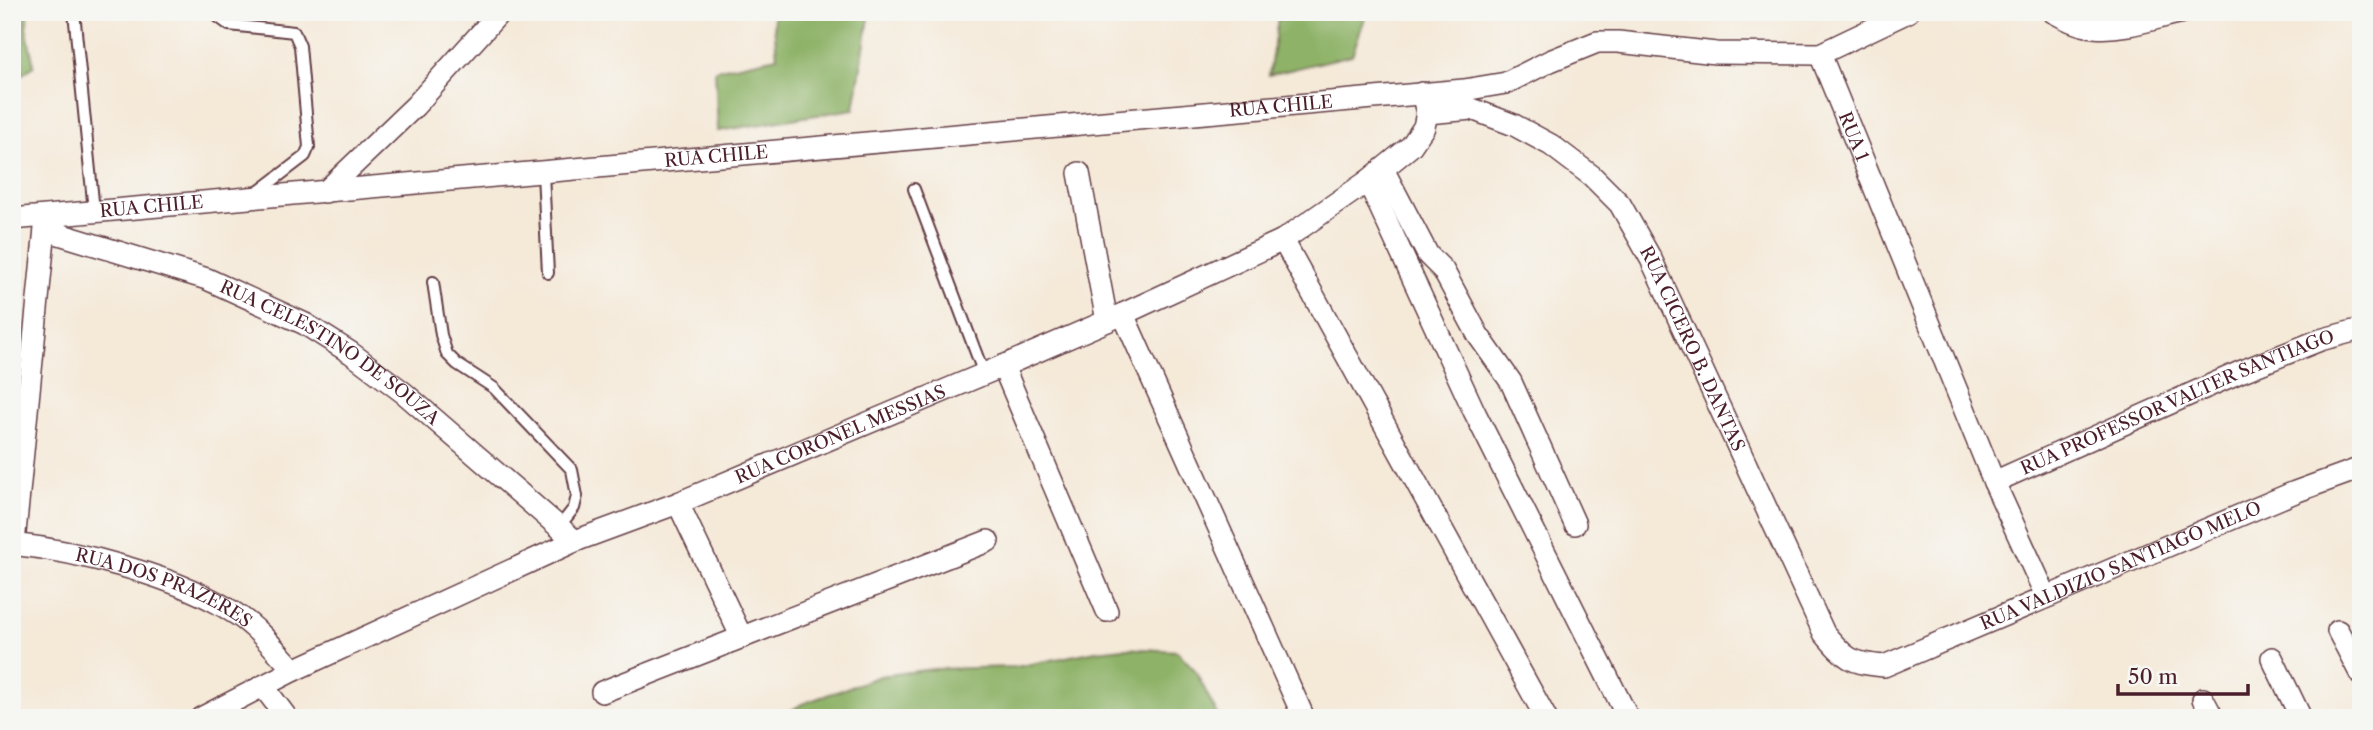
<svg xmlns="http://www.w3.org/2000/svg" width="2373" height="730" font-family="'Libre Caslon Text',serif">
<rect width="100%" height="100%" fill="#f6f6f2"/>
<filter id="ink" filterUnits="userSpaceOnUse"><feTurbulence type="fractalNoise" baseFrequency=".0143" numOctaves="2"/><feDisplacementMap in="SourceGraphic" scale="14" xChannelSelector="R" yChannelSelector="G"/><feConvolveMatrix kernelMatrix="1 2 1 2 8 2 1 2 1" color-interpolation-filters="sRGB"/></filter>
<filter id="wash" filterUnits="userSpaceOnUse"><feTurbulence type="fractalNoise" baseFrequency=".00686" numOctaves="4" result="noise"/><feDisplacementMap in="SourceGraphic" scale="28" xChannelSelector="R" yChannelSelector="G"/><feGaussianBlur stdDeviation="1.57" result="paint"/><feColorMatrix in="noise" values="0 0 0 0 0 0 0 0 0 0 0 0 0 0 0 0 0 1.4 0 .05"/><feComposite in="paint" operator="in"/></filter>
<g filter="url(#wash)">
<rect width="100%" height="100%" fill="#f5e9d8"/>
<!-- forest -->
<path fill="#8eb268" stroke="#6c684a" stroke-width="2" d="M12 12H29L26 27 34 66 14 80Z
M773 12H870L854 109 718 131 715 70 777 57Z
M1279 12H1367L1352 55 1269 75Z
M1582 12H1824L1816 16Z
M1124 648 1177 651 1195 670 1219 718H779L802 704 880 676 933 669 1016 667 1096 651Z"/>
</g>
<g filter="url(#ink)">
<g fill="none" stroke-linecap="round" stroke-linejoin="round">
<defs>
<path id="lane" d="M74 12 94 211
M216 12 217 16 229 25 294 32 300 46 309 147 305 156 254 195
M543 173 548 273
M914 189 984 374
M433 282 441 335 447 354 457 364 494 388 572 470 577 496 574 508 559 527"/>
<g id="street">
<path d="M2053 12C2066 19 2079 26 2094 27 2123 30 2155 18 2183 12"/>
<path id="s1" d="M1820 54 1994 482 2046 596"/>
<path id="s2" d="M1427 113 1472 109 1514 125 1551 145 1592 176 1620 204 1651 259 1824 633C1846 659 1850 663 1884 666L2295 492 2361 468"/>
<path d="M1383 169 1428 255 1443 270 1478 335 1511 382 1575 524"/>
<path d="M1079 173 1107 321"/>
<path d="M1368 181 1474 411 1628 718"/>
<path d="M325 192 415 106 500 12"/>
<path id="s3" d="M12 219 1464 90 1506 83 1550 61 1597 42H1618L1716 53 1820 54 1908 12"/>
<path id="s4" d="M46 230 207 279 305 324 351 353 404 393 575 541"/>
<path d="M1283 240 1546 718"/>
<path d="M1123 314 1304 718"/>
<path d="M1003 366 1107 611"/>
<path id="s5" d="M1994 482 2240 372 2320 340 2361 329"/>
<path d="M678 503 741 636"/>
<path d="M14 543 46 218"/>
<path id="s6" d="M12 544C78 551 181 577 236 614 258 628 276 651 294 670"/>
<path d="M2338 631 2361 675"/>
<path d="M2272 658 2301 718"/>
<path d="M263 686 287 718"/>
<path d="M602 692 988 541"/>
<path d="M2203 699 2213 718"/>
<path id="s7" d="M201 718 294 670 575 541 678 503 1003 366 1123 314 1283 240 1368 181 1411 146 1424 127 1427 113 1422 93"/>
</g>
</defs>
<!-- lane casing -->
<use href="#lane" stroke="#643d45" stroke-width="14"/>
<!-- street casing -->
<use href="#street" stroke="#643d45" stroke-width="24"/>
<!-- lane -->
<use href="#lane" stroke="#fff" stroke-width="10"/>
<!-- street -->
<use href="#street" stroke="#fff" stroke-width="21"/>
</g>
</g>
<g text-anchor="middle" stroke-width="5" stroke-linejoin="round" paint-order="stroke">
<!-- street labels -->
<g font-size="18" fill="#4a1f2b" stroke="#f6f6f2">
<text dy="6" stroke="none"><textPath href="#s3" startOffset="1274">RUA CHILE</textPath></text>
<text dy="6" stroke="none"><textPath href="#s1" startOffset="89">RUA 1</textPath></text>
<text dy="6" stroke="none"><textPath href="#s3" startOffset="707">RUA CHILE</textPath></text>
<text dy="6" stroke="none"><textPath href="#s3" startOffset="140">RUA CHILE</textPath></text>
<text dy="6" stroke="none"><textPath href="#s2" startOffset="385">RUA CICERO B. DANTAS</textPath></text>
<text dy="6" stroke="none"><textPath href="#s4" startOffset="312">RUA CELESTINO DE SOUZA</textPath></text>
<text dy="6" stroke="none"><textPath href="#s5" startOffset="200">RUA PROFESSOR VALTER SANTIAGO</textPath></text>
<text dy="6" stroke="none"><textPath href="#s7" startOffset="700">RUA CORONEL MESSIAS</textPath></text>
<text dy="6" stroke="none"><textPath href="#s2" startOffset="1027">RUA VALDIZIO SANTIAGO MELO</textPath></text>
<text dy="6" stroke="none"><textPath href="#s6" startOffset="159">RUA DOS PRAZERES</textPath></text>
</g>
</g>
<!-- margin -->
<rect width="2373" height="730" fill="none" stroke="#f6f6f2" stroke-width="42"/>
<!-- scale -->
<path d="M2118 684v10h130v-10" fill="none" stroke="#4a1f2b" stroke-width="3.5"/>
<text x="2128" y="684" font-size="21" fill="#4a1f2b" stroke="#f6f6f2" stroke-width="5" paint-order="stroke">50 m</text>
</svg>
